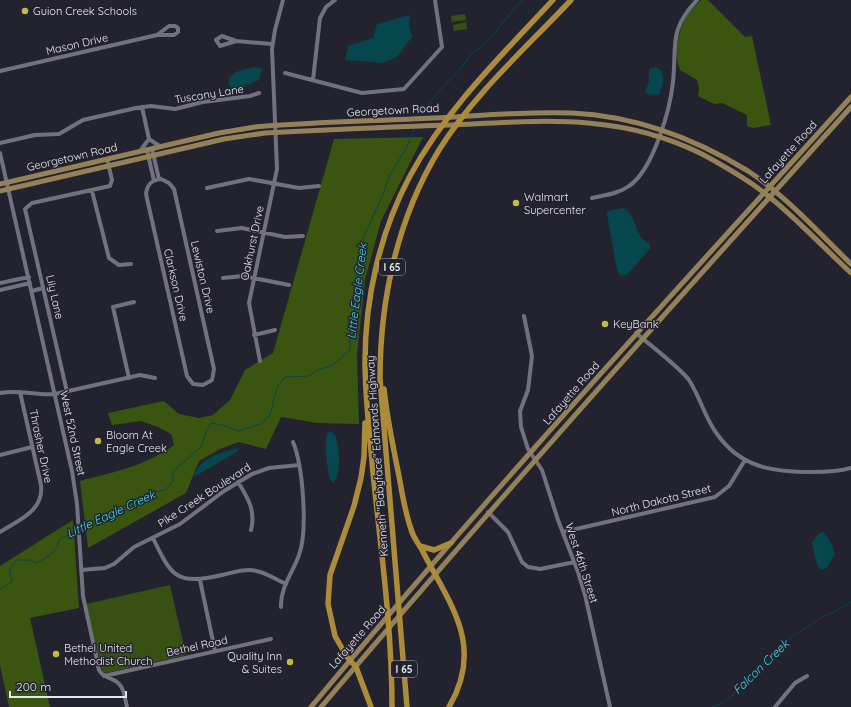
<svg xmlns="http://www.w3.org/2000/svg" width="851" height="707" font-family="Quicksand,sans-serif">
<rect width="100%" height="100%" fill="#23222f"/>
<!-- green -->
<path fill="#375114" d="M465 14 466 20 452 22 451 16Z
M466 22 467 29 454 31 453 25Z
M170 585 186 655 106 673 102 671 86 604Z"/>
<!-- forest -->
<path fill="#395510" d="M701 0H708L745 37 752 36 771 125 753 128 747 126V115L722 103 714 104 698 96 699 88 697 80 680 70C673 54 678 29 688 14 691 9 696 5 701 0Z
M423 137 381 221 365 280 357 354 359 424 317 423 281 417 266 449 239 442 220 449 199 461 186 493 88 548 80 481C113 472 146 466 174 445L171 434 158 427 141 421 112 425 108 413 164 401 179 414 199 418 213 415 230 400 245 370 273 353 334 139Z
M73 520 79 608 30 618 50 707H9L0 665V566Z"/>
<!-- water -->
<path fill="#06474e" d="M410 15 409 24 412 37 397 57 382 63 345 60 348 46 373 38 377 24Z
M256 67 262 69 259 80 245 86 242 92H234C218 74 243 69 256 67Z
M655 67C667 69 664 88 658 95L648 94 645 91 649 81V69Z
M624 208C635 214 635 229 642 239 645 241 648 242 650 245V249L628 274 621 276 617 270 607 214 608 211Z
M329 431 334 433C340 444 342 474 333 483L329 478C328 468 322 437 329 431Z
M239 448V449L235 453 194 477C198 458 222 452 239 448Z
M824 532 831 543 835 554 827 568 821 570C815 562 814 552 812 542L820 533Z"/>
<g fill="none" stroke-linecap="round" stroke-linejoin="round">
<!-- stream -->
<path stroke="#06474e" stroke-width="1" d="M420 117 436 94 462 67 470 56 492 37 516 6 524 0
M81 529 89 526 95 519 107 516 128 504 142 501 150 493 165 490 173 481V471L201 447 206 432 211 423 222 425 239 431 261 424 270 415 277 387 285 377 309 376 317 370 331 366 350 350V330L354 319 357 268 363 251 364 236 382 197 389 176 406 149 414 129
M0 589 12 582 10 569 16 560H29L36 563C48 557 56 553 59 540L76 530
M712 707 723 703 739 690 785 641 824 616 834 612 851 602"/>
<!-- minor -->
<path stroke="#727180" stroke-width="4" d="M236 41 220 46 216 40 222 36 236 41 272 44
M0 71 157 35H174L178 32V28L175 26H169L157 35
M285 73 362 93 404 89 442 47 435 0
M313 80 320 18 326 7 335 0
M142 107 149 139
M149 139 161 147
M0 143 35 135 59 134 83 120 136 108 151 106 175 109 203 102 250 96 259 93
M152 149 159 179
M147 150 154 181
M140 151 149 139
M0 153 72 471 77 504 83 596 99 670C103 679 114 677 120 685 125 691 125 700 127 707
M161 179 169 183 174 189 214 369 212 380 203 385 193 384 187 376 146 194C147 184 152 180 161 179Z
M207 188 249 179 299 188 319 186
M92 191 109 258 119 265 131 264
M592 198C605 195 618 194 629 186 653 170 670 110 673 82 677 45 668 31 697 0
M217 231 242 228 285 237 303 236
M223 278 243 276 289 285
M0 283 29 277
M0 290 30 283
M32 291 43 288
M524 316 532 356 528 390 520 411 521 427 528 449 542 470 558 520 578 572 585 595 610 707
M636 333C651 346 678 366 689 380 700 397 705 418 717 434 741 468 773 472 812 472 825 472 838 472 851 468
M254 335 275 330
M260 361 249 303 277 169 272 49 275 30 283 0
M129 378 113 307 134 302
M67 392 25 209 32 203 110 186 112 180 107 159
M0 393C18 389 37 396 55 394L140 375 155 378
M0 455 32 447
M238 482C248 498 256 511 251 530
M488 512 508 532 522 562 528 567 540 569 575 562
M0 532C19 520 44 511 41 485L20 392
M563 532 715 497 729 486 745 460
M153 538C172 578 177 585 222 575 231 573 240 570 249 570 262 570 275 579 286 584
M81 570 105 568 114 564 134 547 180 524 224 491 252 474 269 468 299 465
M200 580 215 651
M281 607C280 588 293 572 299 555 308 531 303 466 293 442
M104 676 271 639
M775 707 795 683 807 676"/>
<!-- major -->
<path stroke="#958157" stroke-width="5" d="M0 184 219 133 255 127C314 122 374 121 433 118 479 116 526 111 572 113 635 116 694 138 748 171 785 195 819 233 851 264
M0 191 224 139 265 133C326 130 388 127 450 125 540 121 618 112 702 154 726 167 752 182 772 199 800 222 825 249 851 273
M311 707C485 498 669 298 851 97
M321 707C494 504 672 305 851 107"/>
<!-- highway -->
<path stroke="#ac8b3b" stroke-width="5.5" d="M384 389C387 418 393 447 399 476 402 493 405 512 411 529 413 537 418 543 422 550 450 605 485 645 449 707
M365 423 364 457 361 478 354 506 330 575 328 604 335 636 347 657 356 667 371 707
M420 546 434 550 451 543
M392 707C392 629 381 550 373 473 370 436 365 399 365 362 365 298 380 232 410 176 446 109 502 55 553 0
M407 707 380 379C380 300 397 219 439 150 473 95 527 47 571 0"/>
</g>
<!-- markers -->
<g fill="#c4bc3e" stroke="#23222f" stroke-width="1.5">
<circle cx="25" cy="11" r="4"/>
<circle cx="516" cy="203" r="4"/>
<circle cx="605" cy="324" r="4"/>
<circle cx="98" cy="441" r="4"/>
<circle cx="56" cy="654" r="4"/>
<circle cx="290" cy="662" r="4"/>
</g>
<g text-anchor="middle" stroke-width="3" stroke-linejoin="round" paint-order="stroke">
<!-- shield labels -->
<g fill="#23222f" stroke="#acacb5" stroke-width="1">
<rect x="379" y="259" width="26" height="16" rx="3"/>
<rect x="391" y="661" width="26" height="16" rx="3"/>
</g>
<g font-size="10" font-weight="bold" fill="#e7e7ef">
<text x="392" y="271">I 65</text>
<text x="404" y="673">I 65</text>
</g>
<!-- poi labels -->
<g font-size="11" fill="#e7e7ef" stroke="#23222f" text-anchor="start">
<text x="33" y="15">Guion Creek Schools</text>
<text x="524" y="201">Walmart<tspan x="524" dy="13">Supercenter</tspan></text>
<text x="613" y="328">KeyBank</text>
<text x="106" y="439">Bloom At<tspan x="106" dy="13">Eagle Creek</tspan></text>
<text x="64" y="652">Bethel United<tspan x="64" dy="13">Methodist Church</tspan></text>
<text x="282" y="660" text-anchor="end">Quality Inn<tspan x="282" dy="13">&amp; Suites</tspan></text>
</g>
<!-- street labels -->
<g font-size="11" fill="#e7e7ef" stroke="#23222f">
<text transform="translate(77 44) rotate(-13)" y="4">Mason Drive</text>
<text transform="translate(209 94) rotate(-9)" y="4">Tuscany Lane</text>
<text transform="translate(393 110) rotate(-3)" y="4">Georgetown Road</text>
<text transform="translate(788 152) rotate(-48)" y="4">Lafayette Road</text>
<text transform="translate(72 157) rotate(-13)" y="4">Georgetown Road</text>
<text transform="translate(252 243) rotate(-78)" y="4">Oakhurst Drive</text>
<text transform="translate(203 277) rotate(77)" y="4">Lewiston Drive</text>
<text transform="translate(176 285) rotate(77)" y="4">Clarkson Drive</text>
<text transform="translate(55 297) rotate(77)" y="4">Lily Lane</text>
<text transform="translate(571 393) rotate(-49)" y="4">Lafayette Road</text>
<text transform="translate(73 433) rotate(78)" y="4">West 52nd Street</text>
<text transform="translate(41 446) rotate(78)" y="4">Thrasher Drive</text>
<text transform="translate(377 456) rotate(-94)" y="4">Kenneth "Babyface" Edmonds Highway</text>
<text transform="translate(204 495) rotate(-33)" y="4">Pike Creek Boulevard</text>
<text transform="translate(661 500) rotate(-14)" y="4">North Dakota Street</text>
<text transform="translate(582 563) rotate(72)" y="4">West 46th Street</text>
<text transform="translate(357 637) rotate(-49)" y="4">Lafayette Road</text>
<text transform="translate(197 646) rotate(-12)" y="4">Bethel Road</text>
</g>
<!-- water labels -->
<g font-size="12" font-style="italic" fill="#37dded" stroke="#23222f">
<text transform="translate(357 291) rotate(-83)" y="4">Little Eagle Creek</text>
<text transform="translate(111 514) rotate(-25)" y="4">Little Eagle Creek</text>
<text transform="translate(761 667) rotate(-44)" y="4">Falcon Creek</text>
</g>
</g>
<!-- scale -->
<path d="M10 691v6h116v-6" fill="none" stroke="#e7e7ef" stroke-width="2"/>
<text x="16" y="691" font-size="12" fill="#e7e7ef" stroke="#23222f" stroke-width="3" paint-order="stroke">200 m</text>
</svg>
